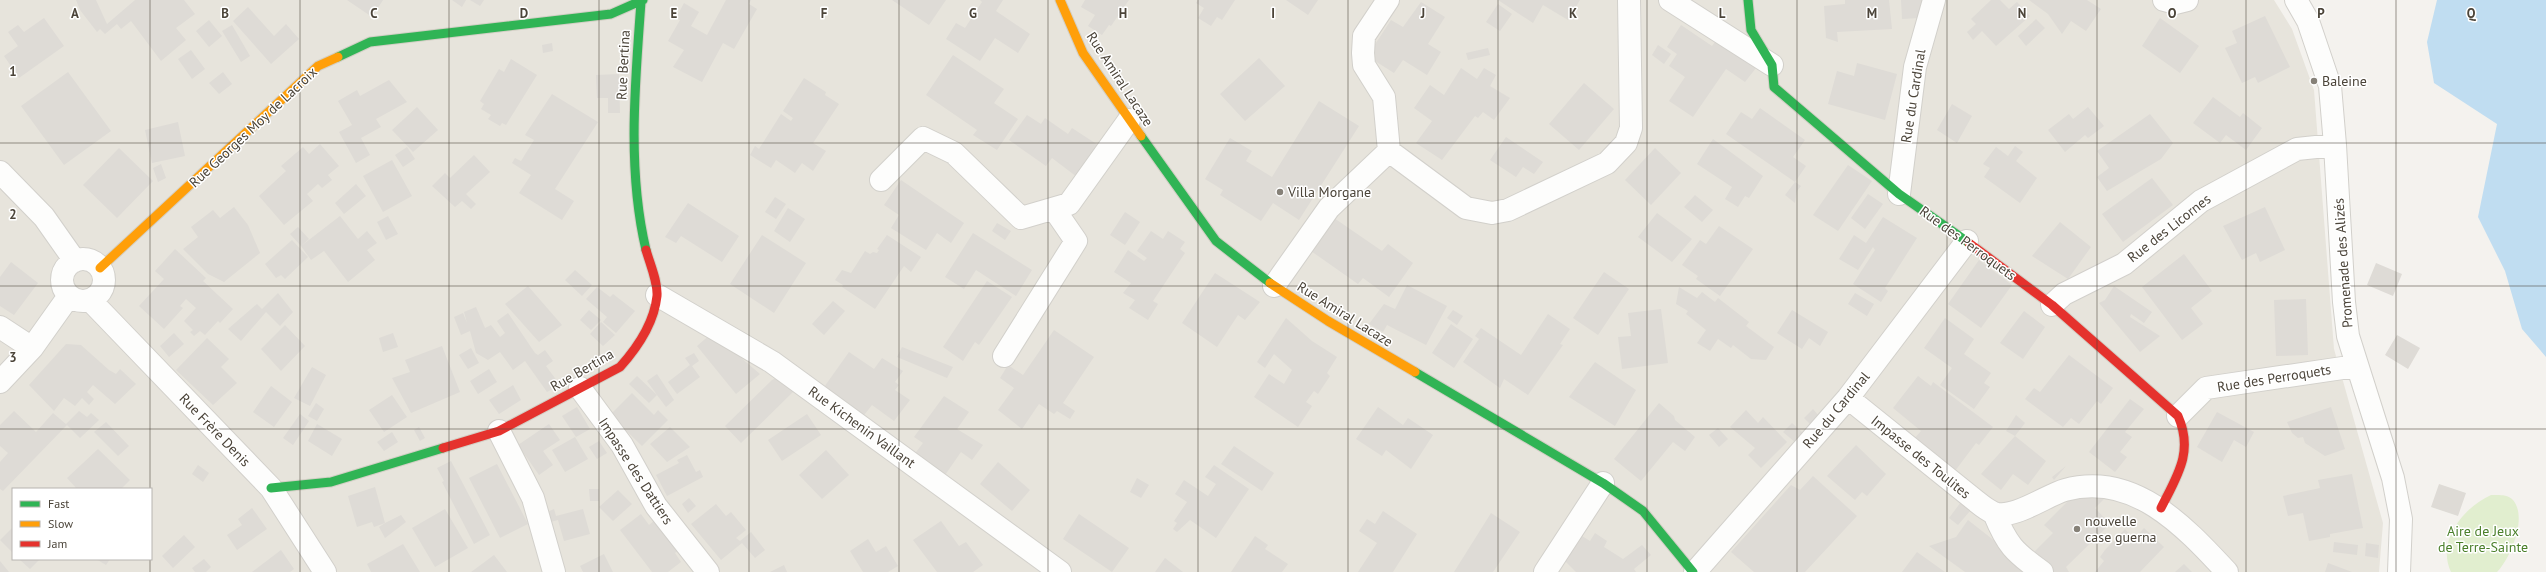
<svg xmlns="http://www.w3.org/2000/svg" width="2546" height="572" font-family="'PT Sans',sans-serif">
<rect width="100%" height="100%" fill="#f4f2ee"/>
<!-- residential -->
<path fill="#e7e4dc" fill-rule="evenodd" d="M0 0H2274L2292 29 2314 90 2334 349 2383 523 2379 572H0ZM13 489H151V559H13Z"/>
<!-- green -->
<path fill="#e1eecf" d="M2491 495C2497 495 2507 494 2512 499 2529 516 2510 559 2497 572H2451C2436 541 2464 507 2491 495Z"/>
<!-- water -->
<path fill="#c0ddf1" d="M2437 0H2546V357L2522 329 2505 271 2478 217 2497 124 2434 83 2427 42Z"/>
<!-- building -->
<path fill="#dedbd6" d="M76 0H96L107 24 135 0H184L195 14 176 28 186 40 161 61 131 21 121 29 117 24 105 34 100 29 97 32 80 10Z
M347 0H383L372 17Z
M452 0H466L462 7Z
M470 0H484L480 6Z
M726 0H751L749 4 757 9 734 49 723 43 702 82 673 67 684 50 668 41 680 20 676 18 684 3 699 12 691 26 707 35Z
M892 0H946L929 25Z
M980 0H1003L996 11 1030 34 1018 53 995 38 980 61 946 39 956 23 965 28 982 2Z
M1085 0H1129L1111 26 1109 25 1102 35 1088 26 1095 15 1081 7Z
M1198 0H1235L1222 20 1217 17 1211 26 1198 18 1204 8 1196 3Z
M1286 0H1318L1308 15Z
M1498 0H1580L1568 20 1543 5 1533 23Z
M1845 0H1889L1892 29 1837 32 1838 42 1826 38 1824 6 1845 4Z
M1901 0H1926L1919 18 1902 19Z
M1991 0H2000L2009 9 2017 2 2030 16 1996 46 1982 31 1973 40 1967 32 1976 24 1971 19Z
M2029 0H2087L2101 9 2086 31 2071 21 2062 34 2048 14Z
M1421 2 1445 17 1428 44 1441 52 1427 75 1403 60 1394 73 1375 61 1374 46 1391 20 1403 27Z
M1498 4 1512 14 1500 31 1486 22Z
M248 7 274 36 286 24 299 39 271 64 233 21Z
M2265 16 2290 67 2258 83 2255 77 2242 83 2225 48 2237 43 2232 31Z
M44 18 64 46 19 78 4 56 18 46 8 32 18 25 24 32Z
M2160 18 2199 46 2180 73 2142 46Z
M2036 19 2045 28 2026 46 2018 36Z
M209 20 222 36 209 47 196 31Z
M232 25 250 56 241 62 222 31Z
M1681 25 1712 46 1715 42 1756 68 1745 82 1726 69 1693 117 1669 101 1685 77 1669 66 1677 54 1667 47Z
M552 43 553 51 543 53 542 45Z
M1658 45 1671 54 1664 64 1652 55Z
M1488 48 1490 55 1468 60 1466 53Z
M191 50 205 69 192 79 178 59Z
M953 55 1004 89 994 103 1018 119 997 150 973 135 977 130 926 95Z
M1259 58 1285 86 1245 121 1220 94Z
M511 59 537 75 506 125 502 123 500 126 488 119 491 115 481 109 484 104 480 101 499 69 504 72Z
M1857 63 1897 74 1885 120 1828 104 1837 71 1854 76Z
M1461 68 1477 79 1484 68 1496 75 1490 86 1510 98 1494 120 1483 112 1478 118 1475 116 1442 160 1416 143 1432 121 1414 108 1430 85 1444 95Z
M68 72 111 131 64 165 21 106Z
M223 72 232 84 219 94 209 83Z
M619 74 620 113H608V98H597L596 75Z
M804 78 826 92 825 95 839 104 813 143 826 151 813 171 802 163 795 173 776 160 771 168 750 155 755 146 759 149 781 114 791 121 793 118 783 111Z
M389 80 407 102 376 119 381 127 361 138 370 155 356 163 339 132 352 125 338 101 357 90 360 96Z
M1584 83 1614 109 1579 150 1549 124Z
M552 94 598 122 555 189 574 201 562 220 519 193 531 175 512 163 515 158 521 161 534 140 525 135Z
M2213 97 2240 117 2243 113 2262 128 2246 150 2226 135 2220 143 2193 123Z
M1319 101 1359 126 1299 220 1273 203 1261 221 1220 195 1223 190 1205 179 1230 138 1252 151 1246 161 1272 177Z
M1952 104 1972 116 1957 143 1937 130Z
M417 107 438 130 413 152 392 130Z
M2088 107 2104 126 2088 138 2085 135 2065 152 2048 130 2069 114 2073 119Z
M1760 108 1805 140 1793 157 1806 166 1795 182 1726 134 1741 112 1752 119Z
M2150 114 2173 143 2161 159 2107 191 2097 177 2109 168 2097 151Z
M1027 115 1041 124 1045 118 1068 134 1072 128 1098 145 1077 177 1052 158 1046 166 1009 140Z
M178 122 185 156 152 163 145 130Z
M1506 137 1543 162 1534 174 1523 167 1516 177 1490 160Z
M1713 139 1763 176 1749 198 1745 196 1738 207 1725 199 1732 187 1697 164Z
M320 144 339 166 328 175 332 180 322 188 318 184 307 194 313 201 284 225 259 196 286 171 281 166 303 147 309 154Z
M2015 146 2023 152 2016 161 2037 178 2020 203 1984 177 1990 168 1983 164 1996 147 2008 156Z
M407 147 415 159 403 167 395 155Z
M119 148 153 181 117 218 83 185Z
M1655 148 1681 173 1651 205 1625 180Z
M474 155 490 172 466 194 476 204 471 209 462 201 455 207 432 186 445 173 450 178Z
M392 160 412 196 383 212 363 176Z
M161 164 166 178 158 182 153 168Z
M1848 165 1872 181 1838 231 1813 215Z
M2152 178 2173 205 2123 242 2102 214Z
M901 180 964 223 951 243 937 233 926 250 891 228 899 215 884 205Z
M1795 182 1801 186 1797 191 1795 203 1785 195Z
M356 184 366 196 344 214 335 203Z
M1868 194 1883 204 1865 229 1851 218Z
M1695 195 1713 210 1702 222 1684 207Z
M775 197 786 204 776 219 765 212Z
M688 203 739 236 722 262 681 236 676 243 665 237Z
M234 207 248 225 260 253 224 282 208 274 183 249 198 237 191 227 213 210 220 218Z
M2265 207 2285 250 2260 262 2256 253 2242 260 2223 226Z
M788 208 805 219 790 242 774 231Z
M1125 212 1140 222 1125 245 1110 235Z
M1657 213 1692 239 1672 262 1638 237Z
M340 216 358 239 367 231 377 243 367 250 375 260 348 282 324 251 311 260 301 246Z
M388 216 398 234 386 240 377 222Z
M1883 217 1917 238 1885 288 1888 291 1881 302 1853 284 1875 250 1873 247 1858 270 1839 259 1854 235 1866 243Z
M1334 218 1382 251 1388 244 1413 263 1389 297 1363 278 1358 284 1311 251Z
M2060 222 2091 247 2068 279 2032 256Z
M997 223 1011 231 1005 240 992 231Z
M1719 226 1753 249 1720 296 1696 279 1698 276 1682 265 1700 240 1706 244Z
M298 227 309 239 301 246 290 234Z
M1151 231 1163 239 1168 231 1185 242 1180 249 1185 253 1153 301 1158 304 1148 320 1129 308 1135 300 1123 293 1131 283 1114 272 1128 250 1144 261 1147 258 1137 251Z
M973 233 1032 270 1016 296 976 270 964 289 945 277Z
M762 235 806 263 774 313 730 284Z
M887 235 921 257 911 272 904 266 875 309 842 287 843 285 835 280 842 270 851 273 865 251 870 254 873 252 877 253 879 250 877 249Z
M292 240 308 257 285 279 281 275 276 278 265 264Z
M175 249 206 278 203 281 233 309 220 323 218 321 205 335 200 331 194 336 190 332 193 330 184 321 196 308 186 299 180 306 183 308 164 329 139 306 164 279 155 271Z
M2184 254 2212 291 2191 308 2203 324 2182 340 2142 287Z
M1979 260 2012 285 1981 328 1948 304Z
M11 262 38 283 14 315 0 306V277Z
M2376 263 2402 274 2393 296 2367 285Z
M575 270 592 285 582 296 565 280Z
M1604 272 1629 289 1598 335 1573 318Z
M1215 273 1260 302 1245 320 1238 315 1217 347 1182 323Z
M987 281 1012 297 979 345 975 342 963 361 943 347Z
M1407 285 1447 306 1426 345 1387 325 1383 332 1369 324 1384 304 1395 309Z
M528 286 562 325 539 342 505 304Z
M2114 286 2152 312 2144 323 2131 314 2130 317 2160 336 2140 352 2099 303 2105 300Z
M597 287 610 297 613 294 635 311 616 333 603 322 607 317 586 299Z
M1679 287 1697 298 1702 292 1715 302 1718 298 1749 322 1746 326 1774 347 1766 360 1751 359 1733 345 1731 348 1718 339 1710 351 1697 343 1706 330 1686 314 1688 311 1676 304Z
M278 293 293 312 280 326 266 312 241 341 228 329 257 304 262 309Z
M1855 293 1874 304 1867 316 1848 304Z
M2306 299 2308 355 2276 356 2274 300Z
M833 301 845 311 824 335 812 324Z
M476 307 485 328 491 325 500 337 505 333 497 321 508 313 535 353 538 355 545 350 553 361 546 366 560 385 547 392 525 361 513 370 500 352 488 360 476 353 470 331 461 335 454 317 463 313 467 323 464 312Z
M1661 309 1668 363 1622 369 1618 337 1631 336 1628 313Z
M589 310 601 320 591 330 580 320Z
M1453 310 1463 316 1457 325 1447 318Z
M1792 310 1828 332 1820 346 1809 338 1802 349 1777 333Z
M2024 311 2045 327 2023 359 2000 343Z
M1548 314 1570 329 1560 344 1563 345 1528 395 1504 379 1500 388 1463 362 1479 339 1475 336 1481 328 1521 355Z
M1286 318 1312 341 1337 357 1327 373 1330 376 1318 394 1314 391 1306 402 1312 406 1298 427 1254 397 1269 374 1284 384 1292 370 1274 354 1265 368 1257 362Z
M1945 318 1974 339 1964 354 1991 373 1984 383 1990 387 1974 409 1940 385 1952 368 1924 348Z
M601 322 615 335 603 346 590 334Z
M1451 324 1473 339 1454 368 1432 353Z
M285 325 305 346 281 371 261 349Z
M1054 330 1094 357 1063 403 1075 411 1070 419 1057 411 1054 414 1039 404 1022 429 998 410 1014 388 1000 378 1008 365 1023 375Z
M174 333 184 344 169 357 160 346Z
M393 333 398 347 383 352 379 338Z
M712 333 760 374 736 394 697 346Z
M2397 335 2420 348 2408 369 2385 355Z
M207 338 229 359 221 367 237 383 213 405 176 370Z
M66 344 81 345 109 370 116 374 120 369 136 384 115 404 93 385 87 392 94 399 89 405 82 398 75 406 64 398 54 411 29 385Z
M442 346 460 392 411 413 392 378 410 372 405 360Z
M902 347 953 367 947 378 897 357Z
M471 348 479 363 468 369 459 355Z
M849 352 874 369 882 358 903 371 895 382 899 385 895 390 910 400 894 421 872 405 861 419 822 390Z
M694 353 699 361 692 366 700 377 677 394 668 382 690 365 685 358Z
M2069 355 2113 388 2101 404 2097 401 2079 424 2071 418 2063 427 2025 399 2034 388 2040 392Z
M1595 362 1636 390 1615 426 1569 397Z
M312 367 326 375 310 406 294 398Z
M489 369 497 382 478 394 470 381Z
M657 374 674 400 666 407 657 395 649 403 629 384 637 376 657 395 647 381Z
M780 376 793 392 741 443 725 426 772 380Z
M1918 376 1931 386 1933 382 1993 427 1979 445 1976 443 1955 471 1914 439 1921 431 1893 408Z
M513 385 521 400 499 414 489 400Z
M271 386 292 402 274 427 253 412Z
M632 393 654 415 658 410 668 420 642 446 610 415Z
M392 395 407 417 384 432 369 410Z
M944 396 969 412 957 429 983 445 972 460 961 452 943 478 913 456 923 443 914 437Z
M2130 399 2144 409 2125 432 2132 437 2120 452 2127 457 2115 472 2089 452Z
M316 403 324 409 317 421 308 416Z
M1659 403 1674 416 1675 420 1695 437 1685 451 1673 442 1641 481 1614 459Z
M577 407 590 429 576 437 562 416Z
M1378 407 1403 425 1408 418 1433 435 1411 469 1386 450 1382 456 1356 439Z
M2331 407 2345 449 2325 456 2305 443 2303 437 2298 438 2292 433 2287 422Z
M1813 409 1819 416 1810 424 1804 418Z
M1746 410 1758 423 1763 417 1787 442 1761 468 1748 455 1755 448 1730 427Z
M14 411 36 432 53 413 67 425 3 491 0 489V462L8 453 0 446V425Z
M79 411 87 417 91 413 99 420 80 438 66 424Z
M2217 412 2254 432 2246 447 2234 440 2222 462 2197 447Z
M300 414 309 421 293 445 283 438Z
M807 414 821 435 782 461 768 440Z
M2016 415 2025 423 2015 436 2006 431Z
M106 422 129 446 118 456 94 432Z
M1792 423 1804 434 1796 443 1783 432Z
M317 424 342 439 332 456 308 441Z
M549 424 560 440 543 451 553 465 539 475 518 445Z
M419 427 425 438 420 441 414 430Z
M670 427 690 447 667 462 650 444Z
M1718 428 1728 439 1719 447 1709 435Z
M392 432 398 442 384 451 377 442Z
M2015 436 2046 461 2028 485 2013 474 2001 490 1981 474Z
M575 437 588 459 565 472 552 450Z
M599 441 607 453 597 459 589 447Z
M1856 445 1886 474 1867 496 1862 492 1855 500 1827 476Z
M1234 446 1274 473 1262 491 1221 464Z
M98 449 130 480 121 489H77L67 478Z
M826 450 849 475 822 499 799 475Z
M687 455 696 472 700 470 703 477 667 496 656 475 679 463 677 460Z
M451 461 490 535 474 544 442 482 444 481 437 468Z
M998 462 1030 490 1012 511 980 484Z
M497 464 528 524 500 538 469 478Z
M198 465 209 473 203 482 192 474Z
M1214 465 1249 489 1216 538 1190 520 1177 532 1173 529 1177 523 1174 521 1187 502 1175 494 1184 480 1208 496 1216 484 1205 477Z
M2066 466 2054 480 2052 477Z
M2352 474 2363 528 2330 534V537L2309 541 2303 513 2288 516 2283 496 2320 488 2318 480Z
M1813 476 1857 516 1805 572H1754L1731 552 1791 485 1800 490Z
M1137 478 1149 485 1141 498 1130 492Z
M2439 484 2466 493 2458 516 2431 507Z
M375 487 385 523 401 515 406 522 385 538 379 527 385 523 374 527 372 522 357 527 348 496Z
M589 489H599V501H590Z
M618 490 632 504 613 521 599 507Z
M2090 495 2104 499 2095 508 2110 524 2066 567 2069 572H2049L2029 557 2053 533 2044 525 2072 497Z
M689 498 696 506 688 513 682 504Z
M1961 502 1970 511 1958 525 1949 518Z
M716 504 726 516 731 512 746 530 736 538 740 541 751 532 765 550 755 558 742 543 721 560 691 524Z
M252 508 267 529 237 550 227 535 242 525 238 519Z
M445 509 468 548 435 567 412 528Z
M554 509 556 516 583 509 590 534 564 541 558 520 547 523 545 513Z
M1383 511 1417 534 1393 572H1358L1377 543 1359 531 1367 519 1375 524Z
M1491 513 1520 532 1493 572H1454Z
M641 514 649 525 655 520 679 550 675 553 681 562 668 572H652L620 530Z
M1079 514 1129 548 1112 572 1063 539Z
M1968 520 2010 553 2035 572H1965L1929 546 1956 537Z
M941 521 959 546 966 542 983 565 973 572H937L913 540Z
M13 527V553L0 540Z
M2144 528 2164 547 2140 572H2095L2104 561 2100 557 2105 550 2125 529 2134 539Z
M1595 533 1607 541 1604 547 1623 559 1642 545 1651 555 1634 569 1636 572H1576L1565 561 1582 536 1590 541Z
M184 535 195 547 173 568 162 556Z
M1255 536 1268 545 1265 549 1288 564 1282 572H1231Z
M868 539 876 552 886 546 898 566 888 572H863L850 551Z
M2334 542 2358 545 2357 555 2333 552Z
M2366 543 2379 545 2378 558 2365 556Z
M403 544 420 572H371L367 564Z
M281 550 294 569 290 572H252Z
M1917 552 1945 572H1902Z
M604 554 613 572H583L580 566Z
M494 555 507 572H471L486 561Z
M1165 558 1183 572H1155Z
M19 559H40L30 569Z
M96 559H110L106 565Z
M204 559 211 567 206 572H195L192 568Z
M0 561 9 572H0Z
M2328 563 2352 572H2325Z
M2184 564 2192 572H2175Z
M784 565 787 572H770Z"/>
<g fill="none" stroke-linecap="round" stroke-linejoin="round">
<defs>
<path id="street" d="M1388 0 1364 36 1363 53 1364 65 1384 97 1389 151
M1670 0 1772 65
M2164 0 2175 3 2187 0
M2296 0 2308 21 2330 86 2335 145 2344 302 2348 336 2393 478 2401 519 2399 572
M0 172 44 217 75 261
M881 180 923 138 954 153 1021 218 1069 204 1129 120
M1899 194 1915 67 1934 0
M62 280a21 21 0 1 1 42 0a21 21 0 1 1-42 0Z
M1274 286 1329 208 1389 151 1466 208 1492 213 1508 210 1607 163 1626 143 1631 128 1629 0
M657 295 772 362 1060 572
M90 300 271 488 325 572
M2052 305 2064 294 2124 264 2201 201 2297 149 2335 145
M0 327 32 348
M1004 356 1076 241 1054 209
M0 382 32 348 69 296
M580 388 622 445 656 506 708 572
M1848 398 1976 501C1981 505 1987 510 1994 513 2013 520 2047 495 2065 490 2134 471 2185 527 2227 572
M2178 416 2206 388 2356 366
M499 431 533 498 554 572
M1994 513C2007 545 2014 552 2042 572
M1545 572 1603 483
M1695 572 1848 398 1967 241"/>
<path id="fast" d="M1748 0 1751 30 1772 65 1774 87 1899 194 1969 243
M641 2C635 84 627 170 646 250
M338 57 370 42 611 14 643 0
M1141 136 1216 241 1270 283
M1415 372 1603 483 1643 511 1693 572
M271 488 331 482 443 448"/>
<path id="slow" d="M1060 0 1083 53 1141 136
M100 268 318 66 338 57
M1270 283 1328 321 1415 372"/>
<path id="jam" d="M1969 243 2052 305 2178 416C2194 452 2177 476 2161 508
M443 448 499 431 620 367C638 347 654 324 657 296 658 282 650 264 646 250"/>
</defs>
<!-- street casing -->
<use href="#street" stroke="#d2d0cb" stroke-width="24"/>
<!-- fast casing -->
<use href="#fast" stroke="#d3cfc5" stroke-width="11"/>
<!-- slow casing -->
<use href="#slow" stroke="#d3cfc5" stroke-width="11"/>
<!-- jam casing -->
<use href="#jam" stroke="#d3cfc5" stroke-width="11"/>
<!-- street -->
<use href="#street" stroke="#fdfdfc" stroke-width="22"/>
<!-- fast -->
<use href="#fast" stroke="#30b455" stroke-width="9"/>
<!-- slow -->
<use href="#slow" stroke="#ff9f0a" stroke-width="9"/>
<!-- jam -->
<use href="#jam" stroke="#e5322d" stroke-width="9"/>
</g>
<!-- grid -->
<path fill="none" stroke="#4b4439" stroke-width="1" stroke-opacity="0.55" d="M150 0V489M300 0V572M449 0V572M599 0V572M749 0V572M899 0V572M1048 0V572M1198 0V572M1348 0V572M1498 0V572M1647 0V572M1797 0V572M1947 0V572M2097 0V572M2246 0V572M2396 0V572M0 143H2546M0 286H2546M0 429H2546M150 559V572"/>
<!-- markers -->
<g fill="#868178" stroke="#fff" stroke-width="1.5">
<circle cx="2314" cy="81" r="4"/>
<circle cx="1280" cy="192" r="4"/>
<circle cx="2077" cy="529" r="4"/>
</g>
<g text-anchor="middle" stroke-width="3" stroke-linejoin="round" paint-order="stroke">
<!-- street labels -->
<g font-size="14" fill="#4b4439" stroke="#fff">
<text transform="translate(623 65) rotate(-87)" y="5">Rue Bertina</text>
<text transform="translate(1120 79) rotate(57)" y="5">Rue Amiral Lacaze</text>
<text transform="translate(1913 96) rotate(-81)" y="5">Rue du Cardinal</text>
<text transform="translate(253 127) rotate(-43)" y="5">Rue Georges Moy de Lacroix</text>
<text transform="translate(2169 228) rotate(-38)" y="5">Rue des Licornes</text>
<text transform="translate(1968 243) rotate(36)" y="5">Rue des Perroquets</text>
<text transform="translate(2343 263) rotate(-94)" y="5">Promenade des Alizés</text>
<text transform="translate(1345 314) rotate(32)" y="5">Rue Amiral Lacaze</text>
<text transform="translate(582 370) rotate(-30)" y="5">Rue Bertina</text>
<text transform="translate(2274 378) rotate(-9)" y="5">Rue des Perroquets</text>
<text transform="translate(1836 410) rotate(-50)" y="5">Rue du Cardinal</text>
<text transform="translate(862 427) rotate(36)" y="5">Rue Kichenin Vaillant</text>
<text transform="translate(215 430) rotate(46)" y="5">Rue Frère Denis</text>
<text transform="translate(1921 457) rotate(39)" y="5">Impasse des Toulites</text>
<text transform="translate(636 471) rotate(57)" y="5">Impasse des Dattiers</text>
</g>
<!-- poi labels -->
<g font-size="14" fill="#4b4439" stroke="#fff" text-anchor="start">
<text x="2322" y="86">Baleine</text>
<text x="1288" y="197">Villa Morgane</text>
<text x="2085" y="526">nouvelle<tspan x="2085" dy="16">case guerna</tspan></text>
</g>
<!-- park labels -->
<g font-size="14" fill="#4a7f2a" stroke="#fff">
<text x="2483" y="536">Aire de Jeux<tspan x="2483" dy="16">de Terre-Sainte</tspan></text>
</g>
</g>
<g font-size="13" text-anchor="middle" font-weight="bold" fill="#4b4439" stroke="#fff" stroke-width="3" stroke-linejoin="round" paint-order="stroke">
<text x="75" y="18">A</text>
<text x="225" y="18">B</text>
<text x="374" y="18">C</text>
<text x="524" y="18">D</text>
<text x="674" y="18">E</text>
<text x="824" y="18">F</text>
<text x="973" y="18">G</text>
<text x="1123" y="18">H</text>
<text x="1273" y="18">I</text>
<text x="1423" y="18">J</text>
<text x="1573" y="18">K</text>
<text x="1722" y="18">L</text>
<text x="1872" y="18">M</text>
<text x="2022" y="18">N</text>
<text x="2172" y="18">O</text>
<text x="2321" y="18">P</text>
<text x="2471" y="18">Q</text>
<text x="13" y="76">1</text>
<text x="13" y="219">2</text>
<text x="13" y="362">3</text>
</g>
<!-- legend -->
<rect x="12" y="488" width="140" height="72" fill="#ffffff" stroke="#b7b4b0"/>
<rect x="20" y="501" width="20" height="6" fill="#30b455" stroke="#b7b4b0"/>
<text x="48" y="508" font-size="12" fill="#4b4439">Fast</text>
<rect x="20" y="521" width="20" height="6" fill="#ff9f0a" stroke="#b7b4b0"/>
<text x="48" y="528" font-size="12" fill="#4b4439">Slow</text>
<rect x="20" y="541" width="20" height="6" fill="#e5322d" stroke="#b7b4b0"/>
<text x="48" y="548" font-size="12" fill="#4b4439">Jam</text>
</svg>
